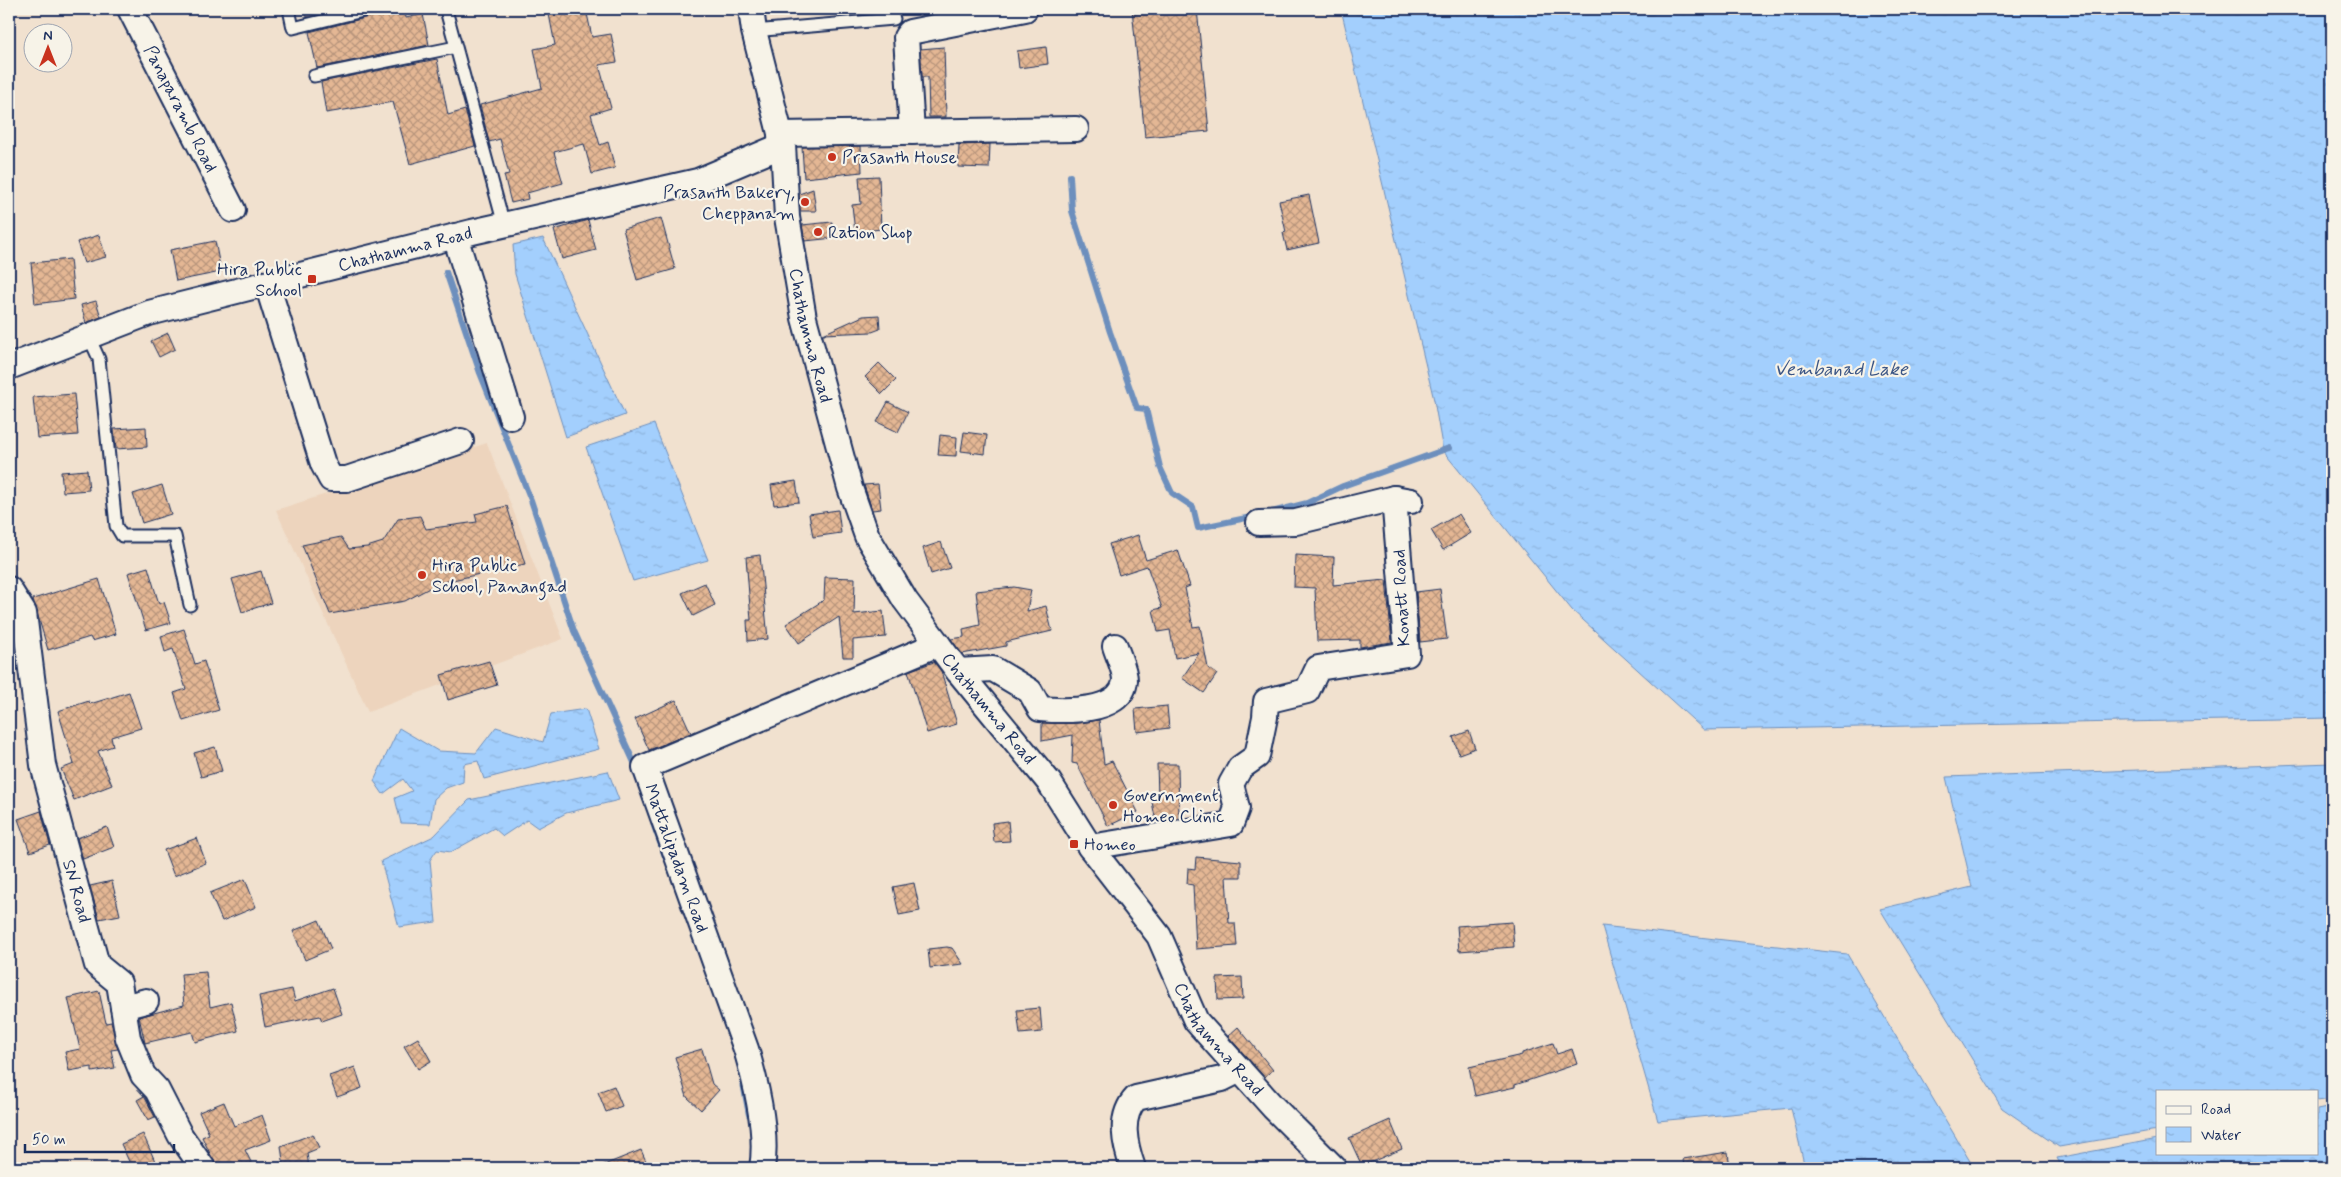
<svg xmlns="http://www.w3.org/2000/svg" width="2341" height="1177" font-family="Mynerve,sans-serif">
<defs>
<pattern id="water-ripples" width="26" height="14" patternUnits="userSpaceOnUse" patternTransform="scale(1.25)"><rect width="26" height="14" fill="#a3cffd"/><path d="M2 4q2-2 4 0t4 0M15 11q2-2 4 0t4 0" fill="none" stroke="#8cb2db"/></pattern>
<pattern id="building-cross-hatch" width="8" height="8" patternUnits="userSpaceOnUse" patternTransform="scale(1.25)"><rect width="8" height="8" fill="#e4b794"/><path d="M0 0l8 8M0 8l8-8" fill="none" stroke="#b8957c"/></pattern>
</defs>
<rect width="100%" height="100%" fill="#f1e1cf"/>
<filter id="ink" filterUnits="userSpaceOnUse"><feTurbulence type="fractalNoise" baseFrequency=".02" numOctaves="2"/><feDisplacementMap in="SourceGraphic" scale="10" xChannelSelector="R" yChannelSelector="G"/><feConvolveMatrix kernelMatrix="1 2 1 2 8 2 1 2 1" color-interpolation-filters="sRGB"/></filter>
<g filter="url(#ink)">
<!-- built -->
<path fill="#edd4bd" d="M487 443 563 639 368 712 276 510Z"/>
<!-- water -->
<path fill="url(#water-ripples)" stroke="#6d8fbd" d="M1341 9H2332V718L1704 730 1572 610 1443 451 1434 400Z
M543 238 625 415 566 437 515 274 513 245Z
M654 424 708 560 633 581 586 447Z
M586 709 599 749 484 779 478 761 464 764 463 782 446 788 434 799 430 824 401 823 395 798 412 791 403 779 383 794 374 781 399 728 438 751 476 753 496 727 543 742 551 714Z
M2332 763V1099L2317 1101V1091H2157V1130L2059 1147 2002 1108 1880 909 1972 887 1946 777Z
M608 771 619 800 566 813 538 828 527 820 503 836 494 828 451 852 437 850 430 860 436 922 399 927 381 861 434 836 469 800Z
M1602 926 1847 954 1974 1168H1805L1791 1108 1658 1121Z
M2332 1107V1168H2062L2057 1158 2157 1139V1153H2317V1110Z"/>
<g fill="none" stroke-linecap="round" stroke-linejoin="round">
<!-- stream -->
<path stroke="#6d8fbd" stroke-width="6" d="M1070 176 1072 211 1110 332 1137 408 1146 409 1160 467 1172 493 1193 507 1198 528 1256 516
M446 272 480 373 531 500 574 631 637 769
M1268 513 1307 503 1343 486 1449 448
M654 826 666 859
M743 1083 749 1115"/>
</g>
<!-- building -->
<path fill="url(#building-cross-hatch)" stroke="#1b2f5e" d="M305 9H340L307 17Z
M378 9H405L406 18 423 14 429 45 317 68 309 32 373 16Z
M548 9H586L592 37 611 34 617 62 599 65 611 108 591 114 600 145 608 142 615 168 592 174 584 144 554 152 563 183 527 193 528 199 511 203 504 175 509 174 500 139 489 142 480 105 542 88 534 49 555 45Z
M1132 9H1197L1209 131 1145 137Z
M944 47 946 117H929L928 77H922L920 49Z
M1046 47 1048 64 1019 68 1017 51Z
M437 59 448 115 465 110 475 146 410 164 393 102 326 113 321 82Z
M990 144 989 168 958 167 959 145Z
M861 146 862 172 804 178 802 147Z
M879 176 881 229 855 232 852 205 861 204 859 177Z
M813 189 816 211H800L799 194Z
M1309 195 1319 243 1287 250 1283 233 1286 232 1279 201Z
M661 218 675 269 637 280 623 229Z
M588 220 596 250 562 259 554 230Z
M832 222 834 238 805 241 802 225Z
M99 235 106 257 84 263 77 242Z
M215 241 221 272 176 281 170 250Z
M70 259 74 299 35 304 31 263Z
M96 301 101 317 86 323 81 305Z
M879 315 880 329 872 332 823 334 863 316Z
M168 333 175 349 159 357 151 341Z
M879 363 896 380 882 394 865 377Z
M74 394 78 435 37 438 33 397Z
M888 402 908 412 898 432 877 422Z
M146 427 147 447 116 449 114 429Z
M964 432 987 435 985 454 961 451Z
M940 435 957 437 956 456 938 455Z
M87 470 89 490 63 492 61 472Z
M796 481 799 502 774 505 771 485Z
M878 484 881 509 872 510 864 485Z
M162 485 171 514 142 523 133 494Z
M507 506 525 564 439 583 405 601 330 614 302 545 341 537 349 549 367 547 383 542 398 519 420 516 426 529 477 522 475 514Z
M838 510 841 533 813 537 809 514Z
M1459 514 1471 533 1443 550 1431 530Z
M1138 535 1146 560 1178 550 1190 586 1185 588 1193 627 1200 626 1208 668 1217 674 1204 693 1182 678 1199 653 1175 658 1170 630 1158 632 1153 610 1162 608 1147 566 1119 575 1109 544Z
M941 542 950 568 931 574 923 548Z
M760 555 768 639 748 641 747 620H751L746 557Z
M1295 555 1334 557 1333 585 1386 580 1392 642 1360 647V640L1317 641 1315 588 1294 587Z
M148 567 159 604 164 602 171 623 146 630 128 573Z
M261 571 271 603 242 612 232 579Z
M825 577 855 578 854 614 883 611 886 637 853 640V657H843L839 617 799 643 786 624 824 600Z
M99 579 116 634 92 641 90 637 48 650 33 599Z
M705 583 715 605 693 616 682 593Z
M1014 587 1031 590 1027 611 1046 606 1052 631 1006 642V646L962 654 951 639 964 637 963 629 980 625 976 591Z
M1440 589 1447 639 1420 642 1416 592Z
M184 629 195 664 204 661 219 710 183 721 174 693 186 689 173 649 165 652 161 636Z
M489 661 497 685 448 700 441 675Z
M934 662 941 671 957 724 927 733 908 671Z
M129 692 141 728 111 737 113 746 98 751 112 785 74 800 61 769 74 764 58 711 89 701 90 704Z
M676 700 691 733 649 750 635 719Z
M1167 706 1169 728 1137 732 1135 709Z
M1099 720 1104 764 1112 761 1138 812 1108 826 1077 764 1072 763 1073 735 1042 741V723H1077Z
M1469 731 1475 748 1459 754 1453 737Z
M215 747 222 771 201 777 194 753Z
M1157 764H1178L1179 819 1156 822 1151 797H1158Z
M41 811 50 845 30 852 18 819Z
M1008 821 1010 841 994 842 992 823Z
M107 827 114 847 83 859 77 838Z
M197 838 206 863 174 876 164 850Z
M1196 857 1241 861V877H1226L1229 923H1235L1237 946 1196 949 1193 885 1187 884 1188 868 1195 869Z
M245 879 256 907 222 921 210 893Z
M112 881 120 915 99 919 90 886Z
M914 883 920 911 899 915 893 887Z
M319 920 331 949 305 960 293 931Z
M1512 922 1514 947 1459 951 1457 926Z
M947 947 952 948 963 964 930 968 928 949Z
M206 972 210 1007 231 1002 238 1031 195 1042 192 1032 145 1043 139 1017 184 1005 181 974Z
M1242 977 1243 999 1218 1000 1217 978Z
M333 988 342 1014 322 1021 320 1016 265 1027 259 996 292 989 295 1001Z
M99 991 106 1023 111 1022 118 1049 111 1050 115 1068 92 1072V1067L69 1071 65 1052 80 1049 68 998Z
M1040 1008 1042 1032 1020 1034 1017 1010Z
M1238 1027 1273 1070 1264 1077 1228 1036Z
M418 1038 431 1061 418 1069 404 1046Z
M1553 1043 1557 1054 1572 1049 1577 1064 1515 1085V1087L1475 1096 1469 1067 1522 1055V1053Z
M702 1049 712 1084 719 1090 701 1110 687 1097 675 1057Z
M355 1067 362 1088 337 1097 329 1076Z
M614 1086 622 1106 606 1112 598 1092Z
M144 1096 155 1117 148 1120 137 1100Z
M224 1102 234 1126 262 1115 271 1140 245 1150 254 1168H217L202 1137 209 1134 199 1112Z
M1390 1120 1402 1149 1362 1166 1349 1138Z
M143 1134 158 1168H132L121 1144Z
M313 1134 319 1148 307 1153 309 1168H284L281 1146Z
M641 1150 649 1168H599V1167Z
M1728 1152 1730 1168H1684L1683 1159Z"/>
<g fill="none" stroke-linecap="round" stroke-linejoin="round">
<defs>
<path id="lane" d="M289 9 293 28 371 9
M449 9 446 10 504 225
M754 31 894 19
M314 76 456 47
M89 337 99 359 116 526 122 536H175L190 605"/>
<g id="street">
<path id="s1" d="M130 9 233 210"/>
<path d="M751 9 754 31 783 145"/>
<path d="M912 132 906 37 910 32 1025 9"/>
<path d="M780 134 1076 129"/>
<path d="M455 236 511 417"/>
<path d="M267 284 323 464 331 479H347L461 441"/>
<path id="s2" d="M9 367 149 313 472 232 698 181 783 145 787 217 804 318 850 488 867 536 905 600 958 671 1049 782 1090 847 1159 936 1196 1021 1273 1107 1334 1168"/>
<path d="M1259 523 1296 522 1394 498 1411 501"/>
<path id="s3" d="M9 589 24 613 43 765 97 965 119 983 128 1038 143 1075 157 1090 180 1135 203 1168"/>
<path d="M958 671 993 669 1030 691 1040 709C1062 711 1123 714 1125 680 1125 670 1118 656 1115 646"/>
<path d="M1090 847 1231 824 1237 808 1231 784 1240 768 1257 756 1265 717 1266 701 1307 691 1318 668 1407 654 1394 498"/>
<path d="M123 1007 146 1001"/>
<path d="M762 1168C768 1133 756 1083 746 1049L645 767 938 644"/>
<path d="M1133 1168C1125 1145 1118 1117 1136 1098L1222 1079 1240 1070"/>
</g>
</defs>
<!-- lane casing -->
<use href="#lane" stroke="#1b2f5e" stroke-width="15"/>
<!-- street casing -->
<use href="#street" stroke="#1b2f5e" stroke-width="28"/>
<!-- lane -->
<use href="#lane" stroke="#f7f3e8" stroke-width="11"/>
<!-- street -->
<use href="#street" stroke="#f7f3e8" stroke-width="24"/>
</g>
</g>
<!-- markers -->
<g fill="#c8321e" stroke="#f7f3e8" stroke-width="2">
<circle cx="832" cy="157" r="5"/>
<circle cx="805" cy="202" r="5"/>
<circle cx="818" cy="232" r="5"/>
<rect x="307" y="274" width="10" height="10" rx="2.5"/>
<circle cx="422" cy="575" r="5"/>
<circle cx="1113" cy="805" r="5"/>
<rect x="1069" y="839" width="10" height="10" rx="2.5"/>
</g>
<g text-anchor="middle" stroke-width="4.5" stroke-linejoin="round" paint-order="stroke">
<!-- street labels -->
<g font-size="18" fill="#1b2f5e" stroke="#f7f3e8">
<text dy="6" stroke="none"><textPath href="#s1" startOffset="112">Panaparamb Road</textPath></text>
<text dy="6" stroke="none"><textPath href="#s2" startOffset="414">Chathamma Road</textPath></text>
<text dy="6" stroke="none"><textPath href="#s2" startOffset="1000">Chathamma Road</textPath></text>
<text transform="translate(1401 598) rotate(-93)" y="6">Konatt Road</text>
<text dy="6" stroke="none"><textPath href="#s2" startOffset="1420">Chathamma Road</textPath></text>
<text transform="translate(677 858) rotate(70)" y="6">Mattalipadam Road</text>
<text dy="6" stroke="none"><textPath href="#s3" startOffset="312">SN Road</textPath></text>
<text dy="6" stroke="none"><textPath href="#s2" startOffset="1825">Chathamma Road</textPath></text>
</g>
<!-- poi labels -->
<g font-size="18" fill="#1b2f5e" stroke="#f7f3e8" text-anchor="start">
<text x="842" y="163">Prasanth House</text>
<text x="795" y="198" text-anchor="end">Prasanth Bakery,<tspan x="795" dy="21">Cheppanam</tspan></text>
<text x="828" y="238">Ration Shop</text>
<text x="302" y="275" text-anchor="end">Hira Public<tspan x="302" dy="21">School</tspan></text>
<text x="432" y="571">Hira Public<tspan x="432" dy="21">School, Panangad</tspan></text>
<text x="1123" y="801">Government<tspan x="1123" dy="21">Homeo Clinic</tspan></text>
<text x="1084" y="850">Homeo</text>
</g>
<!-- water labels -->
<g font-size="19" font-style="italic" fill="#3d5786" stroke="#f7f3e8">
<text x="1841" y="375">Vembanad Lake</text>
</g>
</g>
<!-- margin -->
<rect width="2341" height="1177" fill="none" stroke="#f7f3e8" stroke-width="30"/>
<rect x="15" y="15" width="2311" height="1147" fill="none" stroke="#1b2f5e" stroke-width="2" filter="url(#ink)"/>
<!-- legend -->
<rect x="2156" y="1090" width="162" height="65" fill="#f7f3e8" stroke="#9fa5b1"/>
<rect x="2166" y="1106" width="25" height="8" fill="#f7f3e8" stroke="#9fa5b1"/>
<text x="2201" y="1114" font-size="15" fill="#1b2f5e">Road</text>
<rect x="2166" y="1127" width="25" height="15" fill="url(#water-ripples)" stroke="#9fa5b1"/>
<text x="2201" y="1140" font-size="15" fill="#1b2f5e">Water</text>
<!-- north arrow -->
<g transform="translate(48 48)"><circle r="24" fill="#f7f3e8" stroke="#9fa5b1"/>
<path d="M0-4L9 19L0 12L-9 19Z" fill="#c8321e"/>
<text y="-8" font-size="14" font-weight="bold" text-anchor="middle" fill="#1b2f5e">N</text>
</g>
<!-- scale -->
<path d="M25 1144v8h149v-8" fill="none" stroke="#1b2f5e" stroke-width="2.5"/>
<text x="32" y="1144" font-size="15" fill="#1b2f5e" stroke="#f7f3e8" stroke-width="4" paint-order="stroke">50 m</text>
</svg>
